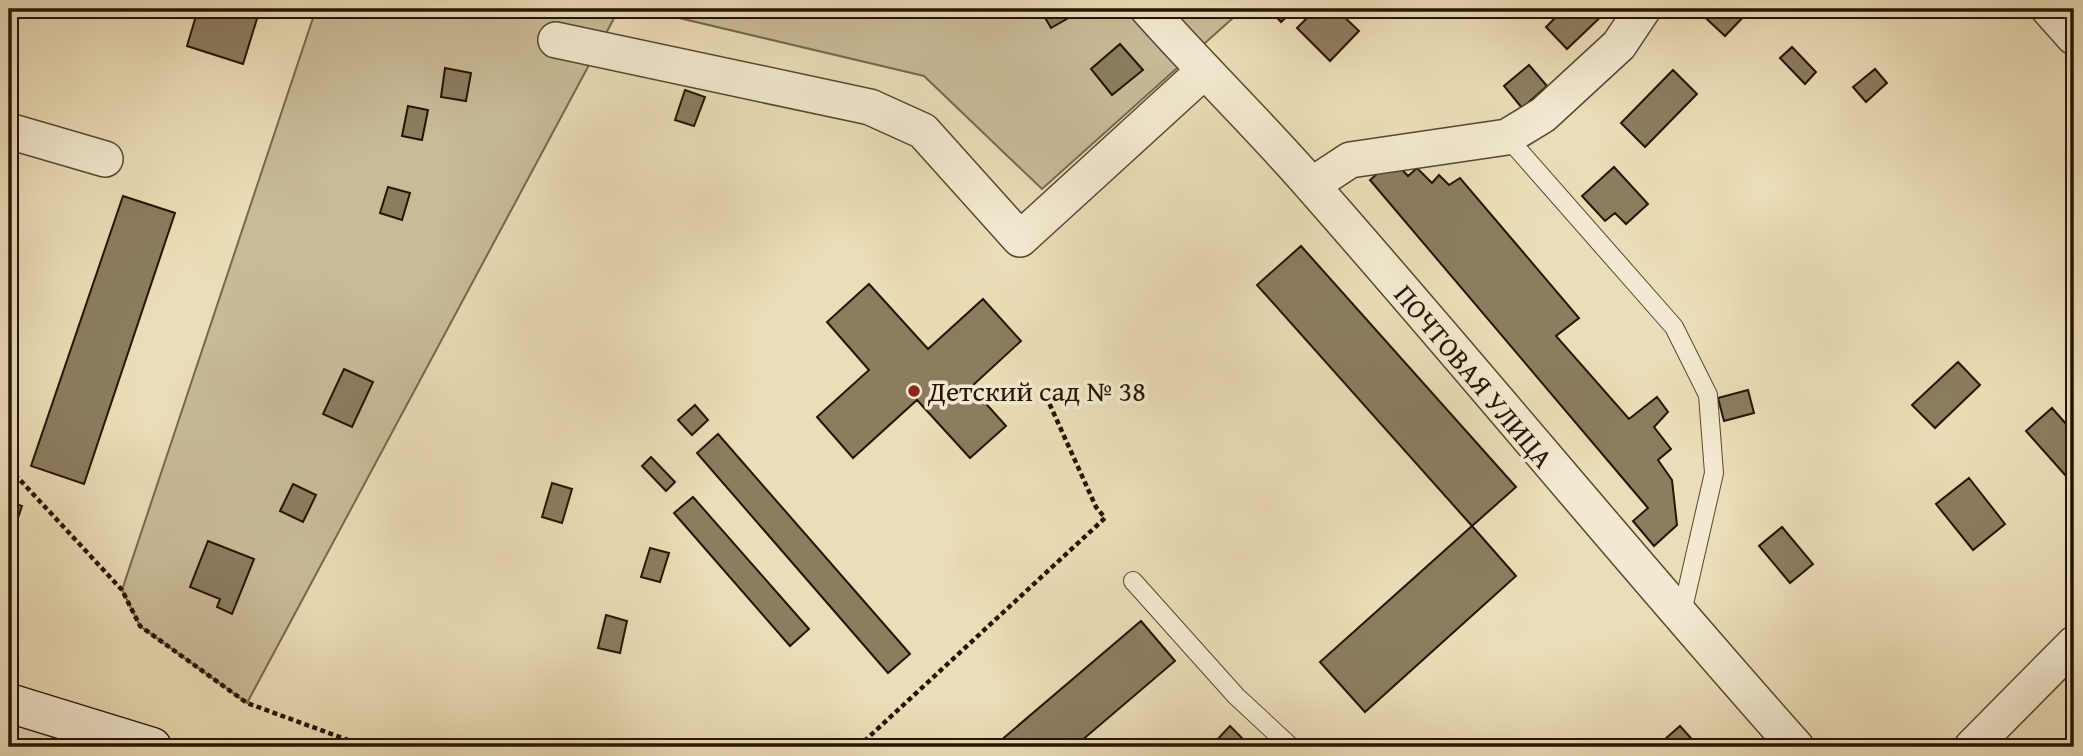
<svg xmlns="http://www.w3.org/2000/svg" width="2083" height="756" font-family="'Gentium Book Plus',serif">
<rect width="100%" height="100%" fill="#ebddb7"/>
<filter id="stains"><feTurbulence type="fractalNoise" baseFrequency=".00286" numOctaves="4"/><feColorMatrix values="0 0 0 0 .2 0 0 0 0 .09 0 0 0 0 .02 0 0 0 .5 -.17"/></filter>
<radialGradient id="worn" r=".72"><stop offset=".6" stop-color="#630" stop-opacity="0"/><stop offset="1" stop-color="#630" stop-opacity=".3"/></radialGradient>
<!-- green -->
<path fill="#c9bb98" stroke="#77684d" stroke-width="2" d="M316 9H619L247 703 140 626 122 590Z
M641 9H1243L1042 189 924 76Z"/>
<!-- building -->
<path fill="#8c7d60" stroke="#251502" stroke-width="2" d="M198 9H260L243 64 187 46Z
M475 9H495L494 18 475 17Z
M1040 9H1084L1051 28Z
M1269 9H1295L1281 22Z
M1316 9H1336L1359 31 1330 61 1297 28Z
M1564 9H1609L1567 49 1546 27Z
M1696 9H1747L1749 11 1725 36Z
M1120 44 1143 70 1112 95 1091 69Z
M1792 47 1816 72 1805 84 1780 58Z
M1529 65 1547 86 1522 108 1504 86Z
M445 68 471 73 466 101 441 97Z
M1875 69 1887 83 1866 102 1853 87Z
M1673 70 1697 94 1645 147 1621 123Z
M685 90 705 97 694 126 675 120Z
M408 106 428 110 422 140 402 136Z
M2074 148V164L2066 155Z
M1393 160 1408 176 1417 168 1432 183 1439 175 1449 185 1460 178 1579 318 1556 336 1629 419 1657 397 1668 412 1654 427 1671 449 1658 460 1672 480 1677 525 1654 546 1633 521 1648 508 1370 180Z
M1614 167 1648 204 1626 224 1615 213 1605 221 1582 196Z
M388 187 410 193 402 220 380 213Z
M123 196 175 213 84 484 31 466Z
M1301 246 1516 487 1472 526 1257 285Z
M869 284 928 349 983 299 1021 341 971 387 1006 426 970 458 917 400 853 458 817 417 869 370 827 322Z
M1958 362 1980 385 1935 428 1912 405Z
M344 369 373 382 352 427 323 414Z
M1748 390 1754 413 1724 421 1718 398Z
M695 405 708 420 692 435 678 420Z
M2052 408 2074 433V468L2066 476 2026 431Z
M718 434 910 654 888 673 697 453Z
M651 457 675 482 666 491 642 466Z
M1969 478 2005 524 1973 550 1936 504Z
M552 483 572 489 562 523 542 517Z
M293 484 316 495 303 522 280 511Z
M693 497 809 629 790 646 674 513Z
M9 501 22 506 9 545Z
M1472 526 1516 576 1365 712 1320 662Z
M1782 527 1813 564 1790 583 1759 546Z
M208 541 254 559 232 614 217 607 220 599 190 587Z
M650 548 669 553 660 582 641 577Z
M606 615 627 621 620 653 598 648Z
M1141 621 1175 661 1074 747H993Z
M1230 726 1249 745 1210 747Z
M1680 726 1699 747H1656Z"/>
<g fill="none" stroke-linecap="round" stroke-linejoin="round">
<defs>
<path id="lane" d="M1507 137 1674 327 1708 395 1714 473 1681 617
M1133 581 1236 696 1291 747"/>
<path id="street" d="M1148 9C1202 70 1260 126 1313 187 1476 372 1632 563 1796 747
M2049 9 2074 37
M556 40 870 107 923 131 1020 239 1203 72
M9 131 105 159
M1312 185 1350 160 1507 137 1543 115 1619 45 1643 9
M1972 747 2074 644"/>
<path id="secondary" d="M9 703 152 747"/>
</defs>
<!-- lane casing -->
<use href="#lane" stroke="#56472f" stroke-width="20"/>
<!-- street casing -->
<use href="#street" stroke="#56472f" stroke-width="38"/>
<!-- secondary casing -->
<use href="#secondary" stroke="#251502" stroke-width="41"/>
<!-- path -->
<path stroke="#251502" stroke-width="4.5" stroke-dasharray="5 3.5" stroke-linecap="butt" d="M9 468 122 590 140 626 247 703 367 747
M858 747 1105 518 1096 507 1046 396"/>
<!-- lane -->
<use href="#lane" stroke="#f2e9d0" stroke-width="18"/>
<!-- street -->
<use href="#street" stroke="#f2e9d0" stroke-width="35"/>
<!-- secondary -->
<use href="#secondary" stroke="#f2e9d0" stroke-width="38"/>
</g>
<!-- markers -->
<circle fill="#8f2418" stroke="#f2e9d0" stroke-width="2.5" cx="914" cy="391" r="7"/>
<g text-anchor="middle" stroke-width="7" stroke-linejoin="round" paint-order="stroke">
<!-- street labels -->
<g font-size="28" fill="#251502" stroke="#f2e9d0">
<text transform="translate(1474 376) rotate(50)" y="10">ПОЧТОВАЯ УЛИЦА</text>
</g>
<!-- poi labels -->
<g font-size="28" fill="#251502" stroke="#f2e9d0" text-anchor="start">
<text x="928" y="401">Детский сад № 38</text>
</g>
</g>
<!-- margin -->
<rect width="2083" height="756" fill="none" stroke="#ebddb7" stroke-width="35"/>
<rect x="10" y="10" width="2062" height="735" fill="none" stroke="#251502" stroke-width="3.5"/>
<rect x="18" y="18" width="2048" height="721" fill="none" stroke="#251502" stroke-width="2"/>
<rect width="100%" height="100%" filter="url(#stains)"/>
<rect width="100%" height="100%" fill="url(#worn)"/>
</svg>
